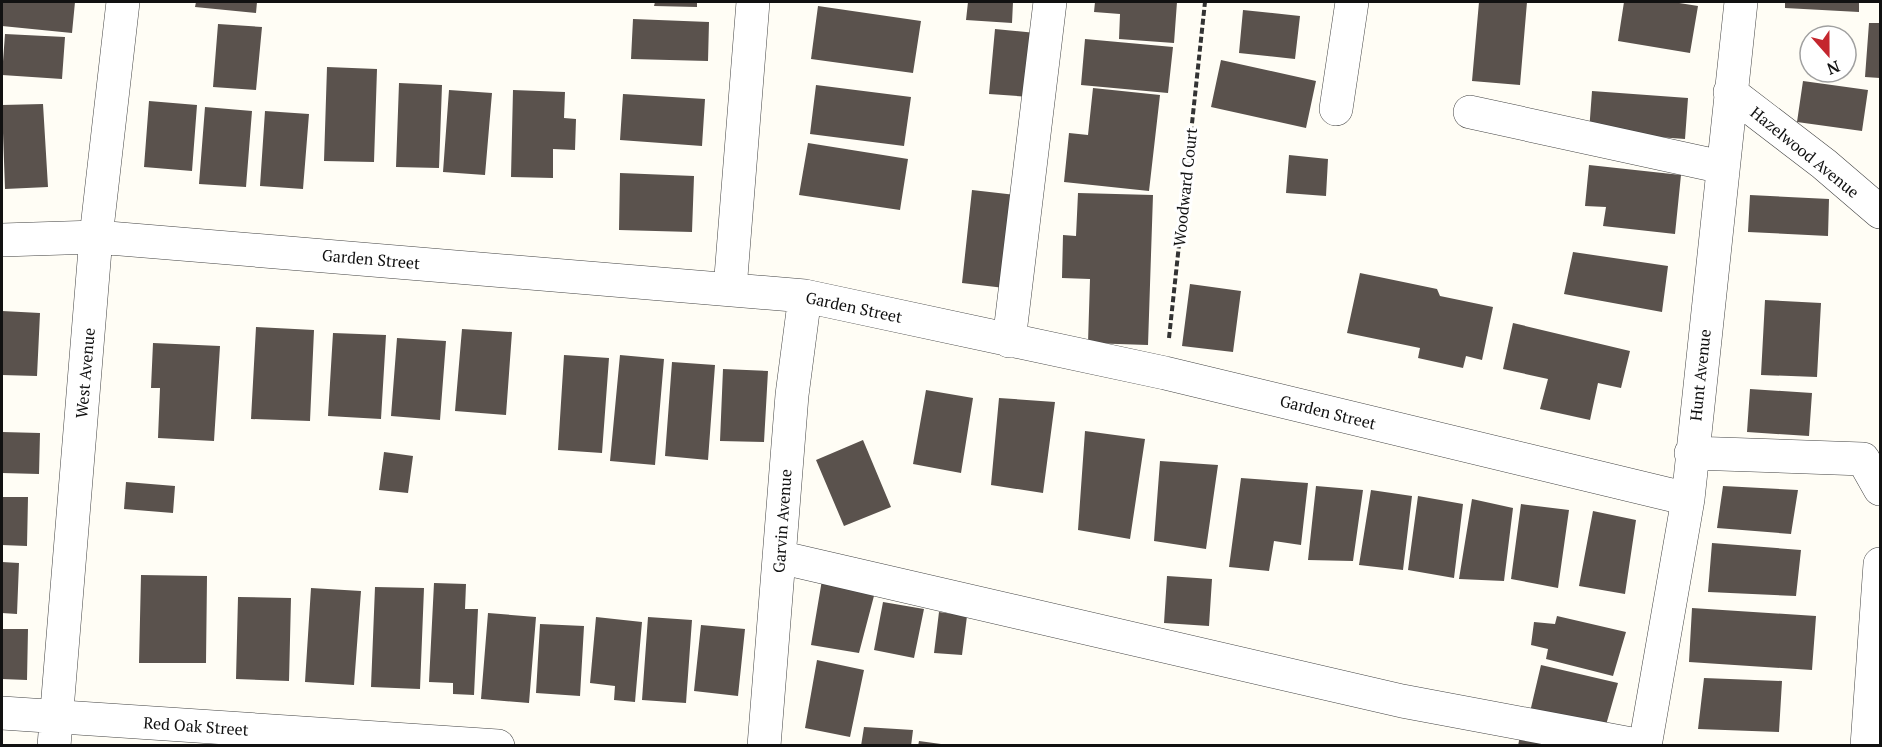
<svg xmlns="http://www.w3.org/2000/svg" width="1882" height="747" font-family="'PT Serif',serif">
<rect width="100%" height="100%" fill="#fffdf5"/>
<!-- building -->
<path fill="#5a524d" d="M2 2H75L72 33 2 26Z
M196 2H257L256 13 195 7Z
M655 2H697V7L654 6Z
M968 2H1013L1012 23 966 20Z
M1095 2H1177L1174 43 1119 39 1120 14 1094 12Z
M1479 2H1527L1520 85 1472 81Z
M1624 2H1673L1698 6 1690 53 1618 41Z
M1785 2H1859V12L1785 8Z
M818 6 921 21 913 73 811 59Z
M1243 10 1300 16 1295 59 1239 53Z
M633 19 709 22 708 61 631 59Z
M1869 23H1880V78L1865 77Z
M218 24 262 27 256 90 213 87Z
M995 29 1036 33 1030 97 989 94Z
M5 34 65 37 62 79 2 75Z
M1085 39 1173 47 1168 93 1081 85Z
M1221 60 1316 81 1306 128 1211 107Z
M327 67 377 69 374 162 324 161Z
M1803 81 1868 90 1862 131 1797 122Z
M399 83 442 85 439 168 396 167Z
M816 85 911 97 904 146 810 134Z
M1093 88 1160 95 1149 191 1064 182 1069 133 1088 135Z
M449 90 492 93 485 175 443 172Z
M513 90 565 92 564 118 576 119 575 150 553 149V178L511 177Z
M1592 91 1688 98 1685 139 1589 132Z
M623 94 705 99 702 146 620 140Z
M149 101 197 105 192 171 144 167Z
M43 104 48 187 5 189 2 105Z
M205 107 252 111 246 187 199 184Z
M265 111 309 114 303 189 260 186Z
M808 143 908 159 900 210 799 195Z
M1289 155 1328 159 1326 196 1286 193Z
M1589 165 1681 175 1675 234 1603 226 1606 207 1585 206Z
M620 173 694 176 692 232 619 230Z
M972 190 1024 196 1013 289 962 283Z
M1078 193 1153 195 1148 345 1088 343 1090 279 1062 278 1063 235 1076 236Z
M1750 195 1829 199 1828 236 1748 232Z
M1573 252 1668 266 1662 312 1564 294Z
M1360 273 1437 289 1440 296 1493 307 1482 360 1466 356 1463 368 1418 358 1420 348 1347 333Z
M1190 284 1241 291 1233 352 1182 346Z
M1765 300 1821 303 1817 377 1761 375Z
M2 311 40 313 37 376 2 375Z
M1513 323 1630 351 1621 388 1598 383 1590 420 1540 409 1548 379 1503 369Z
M256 327 314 330 310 421 251 419Z
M462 329 512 332 506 415 455 411Z
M333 333 386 335 381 419 328 416Z
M397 338 446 341 440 420 391 416Z
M153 343 220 346 214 441 158 438 160 388H151Z
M564 355 609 358 602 453 558 450Z
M620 355 664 359 655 465 610 461Z
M672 362 715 365 708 460 665 456Z
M723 369 768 371 764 442 720 441Z
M1750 389 1812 393 1809 436 1747 432Z
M926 390 973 398 961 473 913 464Z
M999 398 1055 402 1043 493 991 485Z
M1085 431 1145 439 1130 539 1078 530Z
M2 432 40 433 39 474 2 473Z
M863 440 891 507 844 526 816 460Z
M384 452 413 456 408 493 379 490Z
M1160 461 1218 465 1206 549 1154 541Z
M1241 478 1308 483 1301 545 1274 541 1269 571 1229 567Z
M126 482 175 486 173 513 124 509Z
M1316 486 1363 490 1353 561 1308 560Z
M1723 486 1798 490 1791 534 1717 528Z
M1371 490 1412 496 1403 570 1359 565Z
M1418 496 1463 504 1454 578 1408 570Z
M2 497H28L27 546 2 545Z
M1472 499 1513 508 1504 581 1459 579Z
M1521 504 1569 510 1558 588 1511 579Z
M1593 511 1636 520 1625 594 1579 586Z
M1712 543 1801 550 1796 596 1708 592Z
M2 562 19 563 17 614 2 613Z
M141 575 207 576 206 663H139Z
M1167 576 1212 579 1209 626 1164 623Z
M822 580 875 592 859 653 811 645Z
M434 583 466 584 465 609H478L474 695 453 694V683L429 682Z
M375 587 424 588 420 689 371 687Z
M311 588 361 591 354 685 305 682Z
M238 597 291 598 289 681 236 679Z
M883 602 924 609 914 658 874 650Z
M1692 608 1816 616 1812 670 1689 662Z
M939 612 967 616 962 655 934 653Z
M488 613 536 617 529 703 481 699Z
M1557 616 1626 632 1613 676 1546 659 1548 649 1531 645 1534 622 1555 624Z
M596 617 642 622 635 702 614 700 615 686 590 683Z
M648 617 692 620 686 703 642 700Z
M540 624 584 626 580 696 536 693Z
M701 625 745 629 738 696 694 691Z
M2 629H28L27 680 2 679Z
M817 660 864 670 850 737 805 728Z
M1541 665 1618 683 1606 725 1530 712Z
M1704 678 1782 681 1779 732 1698 729Z
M864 727 913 730 911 746H861Z
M1521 730 1589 746H1518Z
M919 741 941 744V746H918Z"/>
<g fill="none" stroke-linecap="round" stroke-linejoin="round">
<defs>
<path id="minor" d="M1730 92 1824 164 1880 212
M1336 109 1352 2
M1470 112 1722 167
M2 240 96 237 805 296 1165 373 1688 499
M730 289 753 2
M1009 341 1050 2
M1691 453 1863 459 1880 489
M779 557 1402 701 1642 746
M2 713 498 746
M54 746 96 237 123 2
M764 746 792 395 805 296
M1645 746 1688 499 1741 2
M1867 746 1880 564"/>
</defs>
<!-- minor casing -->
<use href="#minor" stroke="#444" stroke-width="34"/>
<!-- path -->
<path stroke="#333" stroke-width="4" stroke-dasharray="6 3" stroke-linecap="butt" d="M1169 338 1205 2"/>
<!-- minor -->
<use href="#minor" stroke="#fff" stroke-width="33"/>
</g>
<g text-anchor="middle" stroke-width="6" stroke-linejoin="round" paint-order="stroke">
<!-- street labels -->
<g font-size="16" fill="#111" stroke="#fff">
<text transform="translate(1805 152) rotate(39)" y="6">Hazelwood Avenue</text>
<text transform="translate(1185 187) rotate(-84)" y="6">Woodward Court</text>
<text transform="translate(371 259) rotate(5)" y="6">Garden Street</text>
<text transform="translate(854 307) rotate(12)" y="6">Garden Street</text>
<text transform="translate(85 373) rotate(-85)" y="6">West Avenue</text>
<text transform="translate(1700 375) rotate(-84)" y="6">Hunt Avenue</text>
<text transform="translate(1328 412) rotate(14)" y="6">Garden Street</text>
<text transform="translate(782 521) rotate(-86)" y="6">Garvin Avenue</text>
<text transform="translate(196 726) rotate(4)" y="6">Red Oak Street</text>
</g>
</g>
<!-- border -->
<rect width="1882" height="747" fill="none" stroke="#111111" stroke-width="6"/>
<!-- north arrow -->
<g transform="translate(1828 54) rotate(159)"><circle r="28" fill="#ffffff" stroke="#a0a0a0" stroke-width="1.5"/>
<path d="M0-4.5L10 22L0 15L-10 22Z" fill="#c4262e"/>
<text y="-9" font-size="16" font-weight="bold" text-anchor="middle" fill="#111111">N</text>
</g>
</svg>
